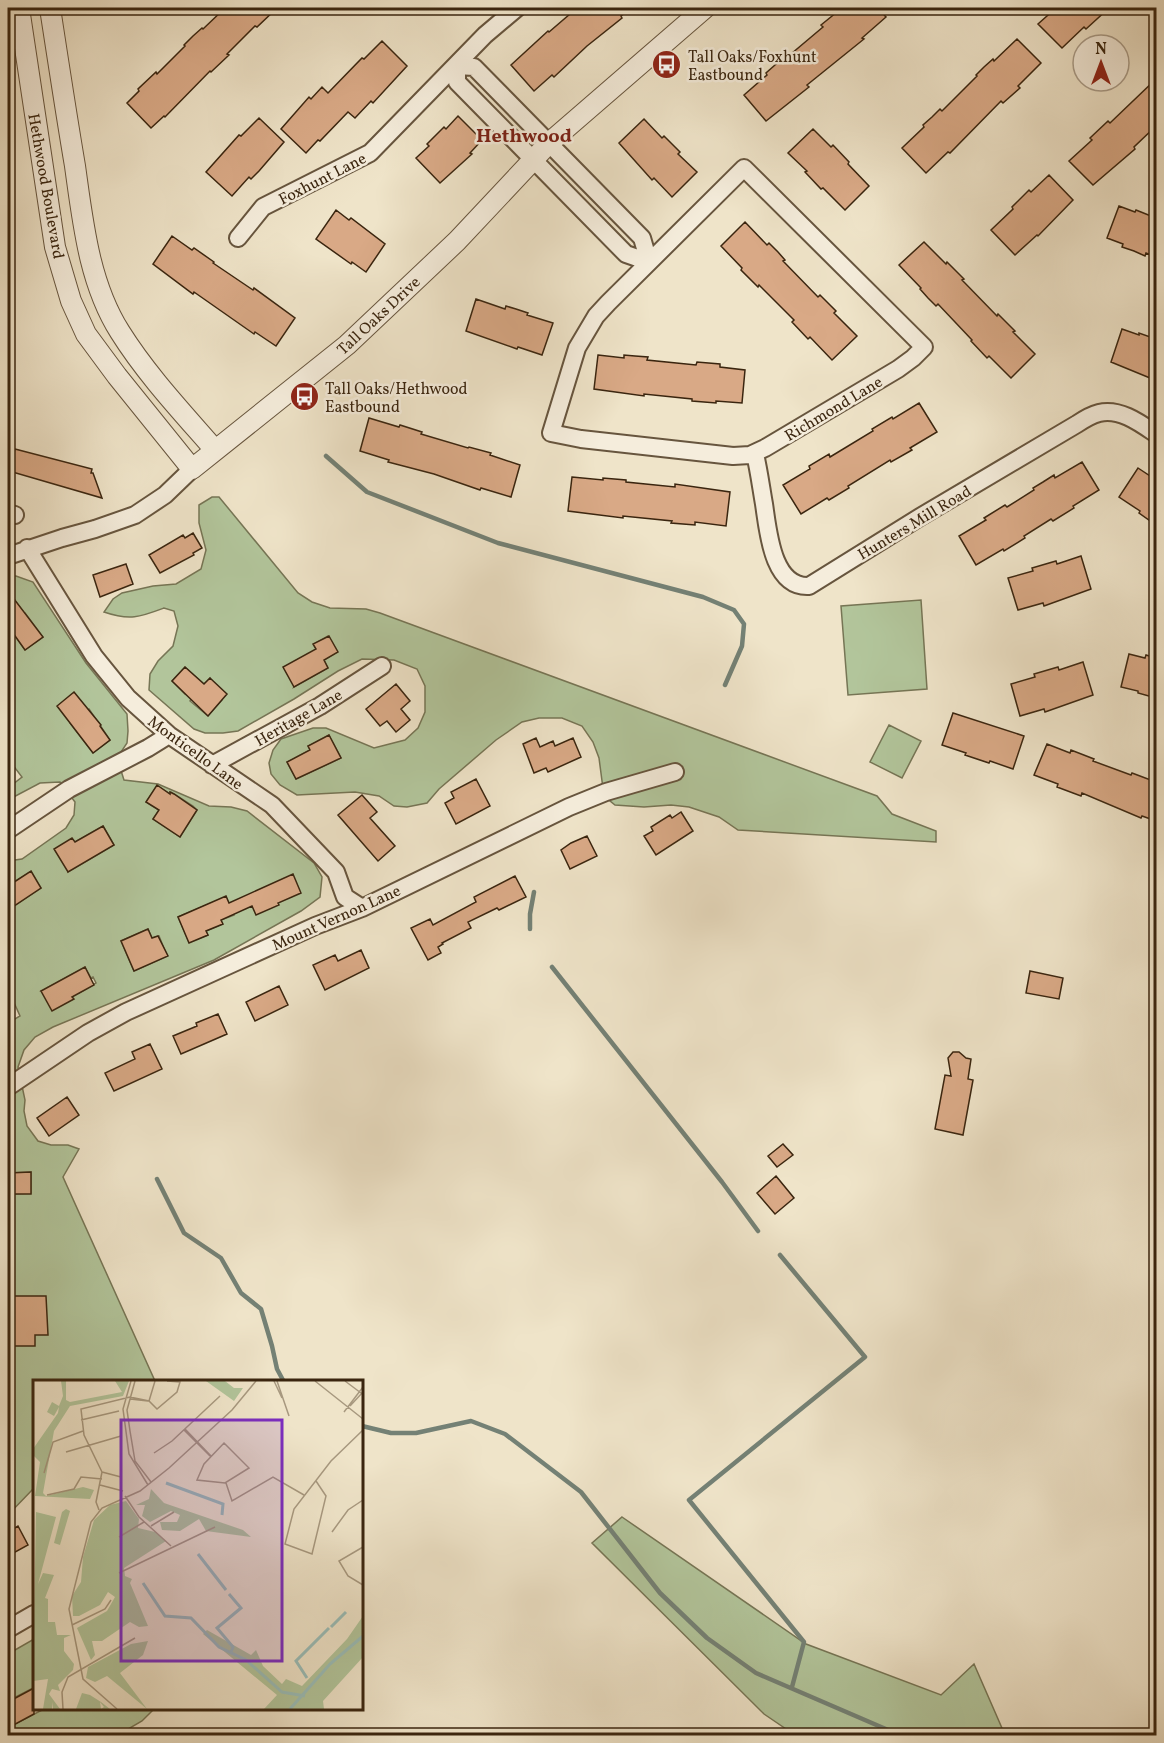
<svg xmlns="http://www.w3.org/2000/svg" width="1164" height="1743" font-family="Vollkorn,serif">
<rect width="100%" height="100%" fill="#efe4c9"/>
<filter id="stains"><feTurbulence type="fractalNoise" baseFrequency=".00333" numOctaves="4"/><feColorMatrix values="0 0 0 0 .2 0 0 0 0 .09 0 0 0 0 .02 0 0 0 .5 -.17"/></filter>
<radialGradient id="worn" r=".72"><stop offset=".6" stop-color="#630" stop-opacity="0"/><stop offset="1" stop-color="#630" stop-opacity=".3"/></radialGradient>
<!-- green -->
<path fill="#b2c59b" stroke="#767555" stroke-width="1.5" fill-rule="evenodd" d="M212 497H219L298 593 312 602 330 608 366 609 380 613 877 796 892 814 936 831V842L738 830 719 817 689 807 671 805 644 807 615 805 604 796 599 758 593 742 582 726 562 718H539L522 722 496 740 439 789 427 803 407 807 394 806 379 796 355 792 297 795 280 785 271 774 269 763 273 750 281 739 313 728H326L374 748 405 740 418 728 425 712V686L417 669 394 660 362 659 338 671 294 699 238 731 223 733H205L194 729 149 690 150 674 158 661 173 646 178 626 174 611 164 608C140 617 130 621 104 612L113 599 122 593 153 586 176 584 201 569 206 550 199 523V505ZM328 636 337 652 324 660 328 668 294 687 316 649 314 644ZM185 667 204 684 210 678 222 700 208 716 190 701 193 697 185 694 172 681ZM329 735 341 758 296 779 287 762 310 750 308 746Z
M8 576H16L33 582 86 663 127 714 128 731 127 743 117 758 124 780 158 784 209 806 231 807 247 811 314 863 322 877 320 897 301 911 214 960 53 1027 35 1037 24 1050 18 1067 25 1100 24 1111 27 1126 38 1141 51 1145H68L79 1149 63 1177 155 1381 34 1382V1488L8 1515V1200L9 1199 12 1194 31 1193V1172L8 1173V1023L20 1016 11 996 8 997V918L13 915 10 910 14 908V906L41 888 30 872 8 886V861L22 859 66 828 74 815 75 802 60 782 40 783 8 800V788L22 777 9 760H8V626L25 650 43 637 25 613H24L14 600 8 605ZM89 709 110 740 93 753 70 723ZM157 786 170 794 171 792 174 794 193 806 197 810 180 837 153 819 159 810 146 802ZM103 826 114 845 68 872 75 842ZM226 897 234 915 221 920 222 924 206 931 208 935 189 942 178 917ZM148 929 152 938 159 936 167 956 134 971 121 941ZM85 967 91 978 93 977 96 983 79 993 71 994 73 999 41 991Z
M921 600 927 689 848 695 841 606Z
M889 725 921 741 902 778 870 762Z
M622 1517 806 1644 941 1695 974 1664 1005 1735H795L764 1714 592 1543Z
M34 1639V1690L33 1688 10 1700 8 1695V1654Z
M44 1709H154L142 1721 118 1735H8V1725L9 1727Z"/>
<g fill="none" stroke-linecap="round" stroke-linejoin="round">
<!-- stream -->
<path stroke="#748175" stroke-width="4.5" d="M326 456 367 492 498 543 703 597 734 610 744 624 742 646 725 685
M530 929V914L534 892
M552 967 722 1182 758 1231
M157 1179 184 1233 221 1258 241 1293 261 1309 272 1346 277 1369 284 1382
M780 1255 865 1357 689 1500 804 1642 792 1687
M362 1426 391 1433H416L471 1421 505 1434 581 1492 660 1593 707 1638 756 1673 902 1736"/>
</g>
<!-- building -->
<path fill="#d9a986" stroke="#3a250f" stroke-width="1.5" d="M225 8H277L257 27 255 26 227 54 229 55 211 72 210 71 165 117 164 116 151 128 127 103 139 91 138 89 156 72 157 74 185 46 184 45 193 36 202 28 203 29Z
M577 8H631L621 16 622 18 587 46 554 77 552 75 534 91 511 65 548 31 549 32Z
M842 8H878L886 17 862 38 864 39 807 85 809 87 766 121 744 95 767 75 766 73 775 65 784 58 785 59 823 27 821 25Z
M1056 8H1109L1086 29 1084 27 1062 48 1038 24Z
M1017 39 1041 63 1018 86 1020 88 1003 103 1001 101 950 153 948 152 926 173 902 148 924 127 923 125 932 117 940 109 942 111 977 76 976 75 984 67 993 59 994 61Z
M382 41 407 66 373 103 371 101 355 118 348 112 320 141 318 140 306 153 281 129 309 97 311 99 322 87 328 93 362 58 364 59Z
M1156 79V126L1134 147 1135 149 1093 185 1069 161 1092 140 1090 138 1108 121 1110 123Z
M458 116 482 140 470 153 472 154 440 183 416 158 429 146 427 144 444 127 446 129Z
M259 118 284 142 259 171 251 179 249 177 232 196 206 172 239 135 241 136Z
M644 119 662 138 664 136 680 152 678 154 697 172 672 197 654 178 652 180 619 143Z
M813 129 831 147 833 145 849 162 848 164 869 186 845 210 823 188 821 189 805 172 807 171 788 153Z
M1049 175 1073 200 1038 236 1037 235 1015 255 991 230 1013 209 1012 207 1029 190 1031 192Z
M1119 206 1135 212 1136 210 1156 218V257L1146 253 1145 256 1134 251 1122 247 1123 244 1107 238Z
M336 210 349 220 351 218 385 244 366 272 352 262 351 264 316 239Z
M745 222 767 245 769 243 778 252 785 260 783 261 818 297 820 295 836 311 834 313 857 336 832 360 810 337 808 339 792 322 794 320 759 285 758 287 741 270 742 268 721 246Z
M172 236 192 250 194 248 214 262 213 263 253 290 254 288 295 318 276 346 255 332 254 334 194 292 193 294 153 264Z
M924 242 946 264 947 262 964 279 962 280 997 316 998 314 1015 331 1013 332 1035 354 1011 378 989 356 987 358 971 341 972 340 938 304 936 306 928 298 920 289 921 288 899 265Z
M476 299 505 309 506 306 516 309 528 313 527 315 553 323 542 355 518 347 517 349 466 331Z
M1122 329 1139 335V333L1156 339V378L1151 376 1150 378 1111 362Z
M598 355 624 358V355L635 356 648 357 647 360 696 365 697 362 720 364V367L745 370 742 403 716 401V403L692 401V399L644 394V396L594 389Z
M919 403 937 432 910 448 912 450 891 462 890 460 848 486 849 488 829 500 827 498 801 514 783 485 810 469 809 466 829 454 830 457 873 431 872 429 892 417 893 419Z
M369 418 399 427 400 425 422 432 421 434 468 448 469 447 491 453 490 455 520 465 511 497 481 488 480 490 434 474 388 462 389 460 360 451Z
M15 449 92 469 91 473H93L102 498 9 471Z
M1082 462 1099 490 1073 506 1074 508 1053 521 1051 519 1024 536 1025 538 1004 551 1003 549 976 565 959 536 986 520 984 518 1005 505 1007 507 1034 490 1033 488 1043 482 1054 475 1055 478Z
M1138 468 1156 480V525L1139 513 1140 511 1119 497Z
M572 477 603 480V478L626 480V482L675 487V484L730 492 726 526 695 522V525L671 523 672 521 623 516V518L568 511Z
M193 533 202 548 193 553 194 555 160 573 149 555 183 535 185 538Z
M1081 556 1091 589 1044 606 1043 603 1018 610 1008 578 1033 571 1032 568 1056 561 1057 564Z
M126 564 133 584 100 597 93 575Z
M8 591 43 637 25 650 8 626Z
M329 636 338 652 324 660 328 668 294 687 283 667 316 649 313 644Z
M1129 654 1145 658 1146 655 1156 658V698L1138 693V691L1121 687Z
M1083 662 1093 695 1045 712 1044 709 1020 716 1011 684 1035 677 1034 674 1058 667 1059 670Z
M185 667 204 684 210 678 227 694 208 716 172 681Z
M396 684 410 701 401 709 410 720 396 732 387 721 380 726 366 709Z
M74 692 101 725 100 726 110 740 93 753 57 706Z
M953 713 1024 736 1013 769 990 761 989 763 965 755 966 753 942 745Z
M329 735 341 758 296 779 287 762 310 750 308 746Z
M536 738 540 747 553 741 555 746 573 738 581 757 548 772 546 768 534 773 523 744Z
M1047 744 1070 753 1071 750 1094 759 1093 761 1131 775 1132 773 1156 782V821L1142 816 1141 818 1082 793 1081 796 1057 787 1058 784 1034 775Z
M476 779 490 806 456 824 445 803 454 798 451 792Z
M157 785 170 794V792L174 794 197 810 180 837 153 819 159 810 146 802Z
M362 795 377 812 370 818 395 846 378 861 338 815Z
M681 812 693 831 656 855 644 836 653 831 651 827 670 815 672 818Z
M103 826 114 845 68 872 54 849 72 838 75 842Z
M587 836 597 856 570 869 561 850 571 843Z
M31 871 41 888 8 910V886Z
M293 874 301 893 278 903 279 905 256 915 252 906 221 920 223 924 206 931 208 935 189 943 178 917 226 896 229 903Z
M515 876 526 897 499 910 497 908 468 922 471 928 442 943 443 944 438 947 441 953 428 960 411 928 430 919 433 925 476 902 474 897Z
M148 929 152 938 158 936 168 956 134 971 121 941Z
M361 950 369 968 325 990 313 965 335 955 338 961Z
M85 967 94 985 72 997 74 999 52 1011 41 991Z
M1030 971 1063 978 1059 999 1026 993Z
M279 986 288 1005 255 1021 246 1002Z
M218 1014 227 1034 181 1054 173 1036 197 1026 196 1023Z
M150 1044 162 1069 114 1091 105 1073 135 1059 132 1052Z
M953 1052H959L966 1058 971 1059 968 1079 973 1080 963 1135 935 1129 945 1075 951 1076 948 1058Z
M67 1097 79 1115 49 1136 37 1118Z
M783 1144 793 1155 777 1167 768 1156Z
M31 1172V1194H8V1173Z
M776 1176 794 1198 775 1214 757 1193Z
M8 1296H46L48 1335H35V1346H8Z
M18 1526 28 1545 8 1556V1532Z
M34 1688V1714L8 1728V1702Z"/>
<g fill="none" stroke-linecap="round" stroke-linejoin="round">
<defs>
<path id="minor" d="M457 66 474 67 642 238 649 262 626 254 457 82Z
M744 168 924 347 913 358 898 369 765 448 750 455 733 456 581 439 551 433 577 348 596 316 608 303Z
M238 238 263 207 370 153 485 35 517 8
M755 454C759 471 761 487 764 504 768 530 772 588 809 586L920 517 1077 424C1083 420 1091 415 1099 413 1120 408 1140 423 1156 434
M8 513 15 515
M27 548 94 656 128 698 169 735 272 805 336 872 345 897 362 908
M8 556 62 538 95 529 135 515 165 495 192 469
M212 765 320 706 382 666
M8 830 69 789 148 748 169 735
M8 1087 88 1033 126 1012 315 926 362 908 569 807 606 792 675 772
M8 1629 34 1614"/>
<path id="tertiary" d="M19 8 55 247 71 301 86 334 117 376 192 469 347 345 457 241 549 143 705 8
M50 8C58 60 66 113 75 166 83 223 89 283 120 332 147 375 182 412 215 450"/>
</defs>
<!-- minor casing -->
<use href="#minor" stroke="#67553e" stroke-width="20"/>
<!-- tertiary casing -->
<use href="#tertiary" stroke="#67553e" stroke-width="22"/>
<!-- minor -->
<use href="#minor" stroke="#f5eddc" stroke-width="16"/>
<!-- tertiary -->
<use href="#tertiary" stroke="#f5eddc" stroke-width="20"/>
</g>
<!-- icons -->
<defs>
<symbol id="bus-disc" viewBox="-11 -11 22 22"><circle r="9.5" fill="#8f2418" stroke="#f5eddc"/><path d="M-5-6H5V4H4V6H2V4H-2V6H-4V4H-5ZM-3.5-4V0h7V-4ZM-3.5 1.2v1.5H-2V1.2ZM2 1.2v1.5H3.5V1.2Z" fill="#fff"/></symbol>
</defs>
<g fill-rule="evenodd">
<use href="#bus-disc" x="650" y="48" width="33" height="33"/>
<use href="#bus-disc" x="288" y="380" width="33" height="33"/>
</g>
<g text-anchor="middle" stroke-width="5" stroke-linejoin="round" paint-order="stroke">
<!-- poi labels -->
<g font-size="16" fill="#3a250f" stroke="#f5eddc" text-anchor="start">
<text x="688" y="62">Tall Oaks/Foxhunt<tspan x="688" dy="18">Eastbound</tspan></text>
<text x="325" y="394">Tall Oaks/Hethwood<tspan x="325" dy="18">Eastbound</tspan></text>
</g>
<!-- street labels -->
<g font-size="16" fill="#3a250f" stroke="#f5eddc">
<text transform="translate(322 178) rotate(-27)" y="6">Foxhunt Lane</text>
<text transform="translate(47 186) rotate(80)" y="6">Hethwood Boulevard</text>
<text transform="translate(378 315) rotate(-43)" y="6">Tall Oaks Drive</text>
<text transform="translate(833 408) rotate(-31)" y="6">Richmond Lane</text>
<text transform="translate(914 522) rotate(-31)" y="6">Hunters Mill Road</text>
<text transform="translate(298 717) rotate(-30)" y="6">Heritage Lane</text>
<text transform="translate(196 752) rotate(36)" y="6">Monticello Lane</text>
<text transform="translate(336 917) rotate(-24)" y="6">Mount Vernon Lane</text>
</g>
<!-- quarter labels -->
<g font-size="20" font-weight="bold" fill="#7a1f14" stroke="#f5eddc">
<text x="524" y="142">Hethwood</text>
</g>
</g>
<!-- overview -->
<g transform="translate(33 1380)">
<rect width="330" height="330" fill="#efe4c9"/>
<path d="M28 1H33V20L37 22 89 12 82 1H96L90 16 37 26 21 51 10 113 13 116 50 107 61 110 57 119 2 116 7 82 0 75V69L25 33 26 27 21 36 14 32 19 22 26 26 30 16ZM173 1H192L201 8H210L201 21ZM118 109 131 123 210 150 218 157 173 151 166 139 147 151 129 150 127 142H144L147 135 138 131 117 142 109 136 112 125H103L116 119ZM93 121 106 139 105 148 122 152 133 161 91 188 92 196 99 199 97 203 115 246 106 247 97 242 69 261H59L62 275 58 280 44 248 74 231 82 217 75 212 67 225 46 236H40L39 216 48 202 50 177 61 140 77 125ZM33 129 37 131 27 165 21 163 29 132ZM3 132 23 137 5 204 10 193 21 195 12 218 15 219V242H22L24 255H38L31 258V271L41 284 40 290 25 305 27 311 19 309 16 314 27 329H20V322L19 329H10L15 299 0 301ZM330 236V277L290 321 291 329H231L244 315 170 254 174 250 218 275 223 270 230 286 249 304 253 299 269 306 314 259ZM115 261 110 275 87 293 114 329 74 296 62 302 53 298 55 287 98 264ZM49 313 57 315 68 322 77 329H68L71 327 67 322 68 329H43Z" fill="#b2c59b"/>
<path fill="none" stroke="#9abeb9" stroke-width="3" d="M133 103 190 124 189 135M165 174 193 210M110 203 132 236 158 238 186 267 213 280 249 312 272 316M196 214 208 228 184 248 200 267 198 272M298 247 313 232M274 298 263 281 296 248M257 329 297 284 330 256"/>
<path fill="none" stroke="#a7987f" stroke-width="1.5" d="M98 1 90 29 96 74 115 105M102 1 94 30 97 51 102 81 118 102M241 1 249 18M244 1 256 36M282 1 330 39M312 1 328 13M97 19 115 21M116 21 122 1M317 26 330 12M311 32 330 7M48 40 86 31M152 49 178 76M151 50 177 76M191 63 216 88 192 103 164 100 171 84ZM33 72 88 56M121 73 139 61 187 16M69 92 88 97M11 93 20 62 50 51M283 101 293 116 279 174 252 164 261 129 298 81 330 50M193 103 199 121 240 97 271 115M67 105 90 111M14 115 41 109 48 97 69 99M92 116 106 137 138 166M66 130 63 122 69 92 51 55 48 29 97 17 116 21 124 29 144 12 147 2 134 1M118 146 141 132M299 152 315 130 330 120M86 157 111 142M330 167 306 181 315 196 330 205M86 193 182 147M39 245 72 229 78 220M30 329 29 312 35 297 102 258M84 329 50 299 36 229 58 142 69 128 107 111 136 88 199 30 223 1"/>
<path fill="#7b2cbf" fill-opacity="0.15" stroke="#7b2cbf" stroke-width="3" d="M88 40H249V281H88Z"/>
<rect width="330" height="330" fill="none" stroke="#3a250f" stroke-width="3"/>
</g>
<!-- margin -->
<rect width="1164" height="1743" fill="none" stroke="#efe4c9" stroke-width="30"/>
<rect x="9" y="9" width="1146" height="1725" fill="none" stroke="#3a250f" stroke-width="3"/>
<rect x="15" y="15" width="1134" height="1713" fill="none" stroke="#3a250f" stroke-width="1.5"/>
<!-- north arrow -->
<g transform="translate(1101 63)"><circle r="28" fill="#f5eddc" stroke="#aa9d8a" stroke-width="1.5"/>
<path d="M0-4.5L10 22L0 15L-10 22Z" fill="#8f2418"/>
<text y="-9" font-size="16" font-weight="bold" text-anchor="middle" fill="#3a250f">N</text>
</g>
<rect width="100%" height="100%" filter="url(#stains)"/>
<rect width="100%" height="100%" fill="url(#worn)"/>
</svg>
